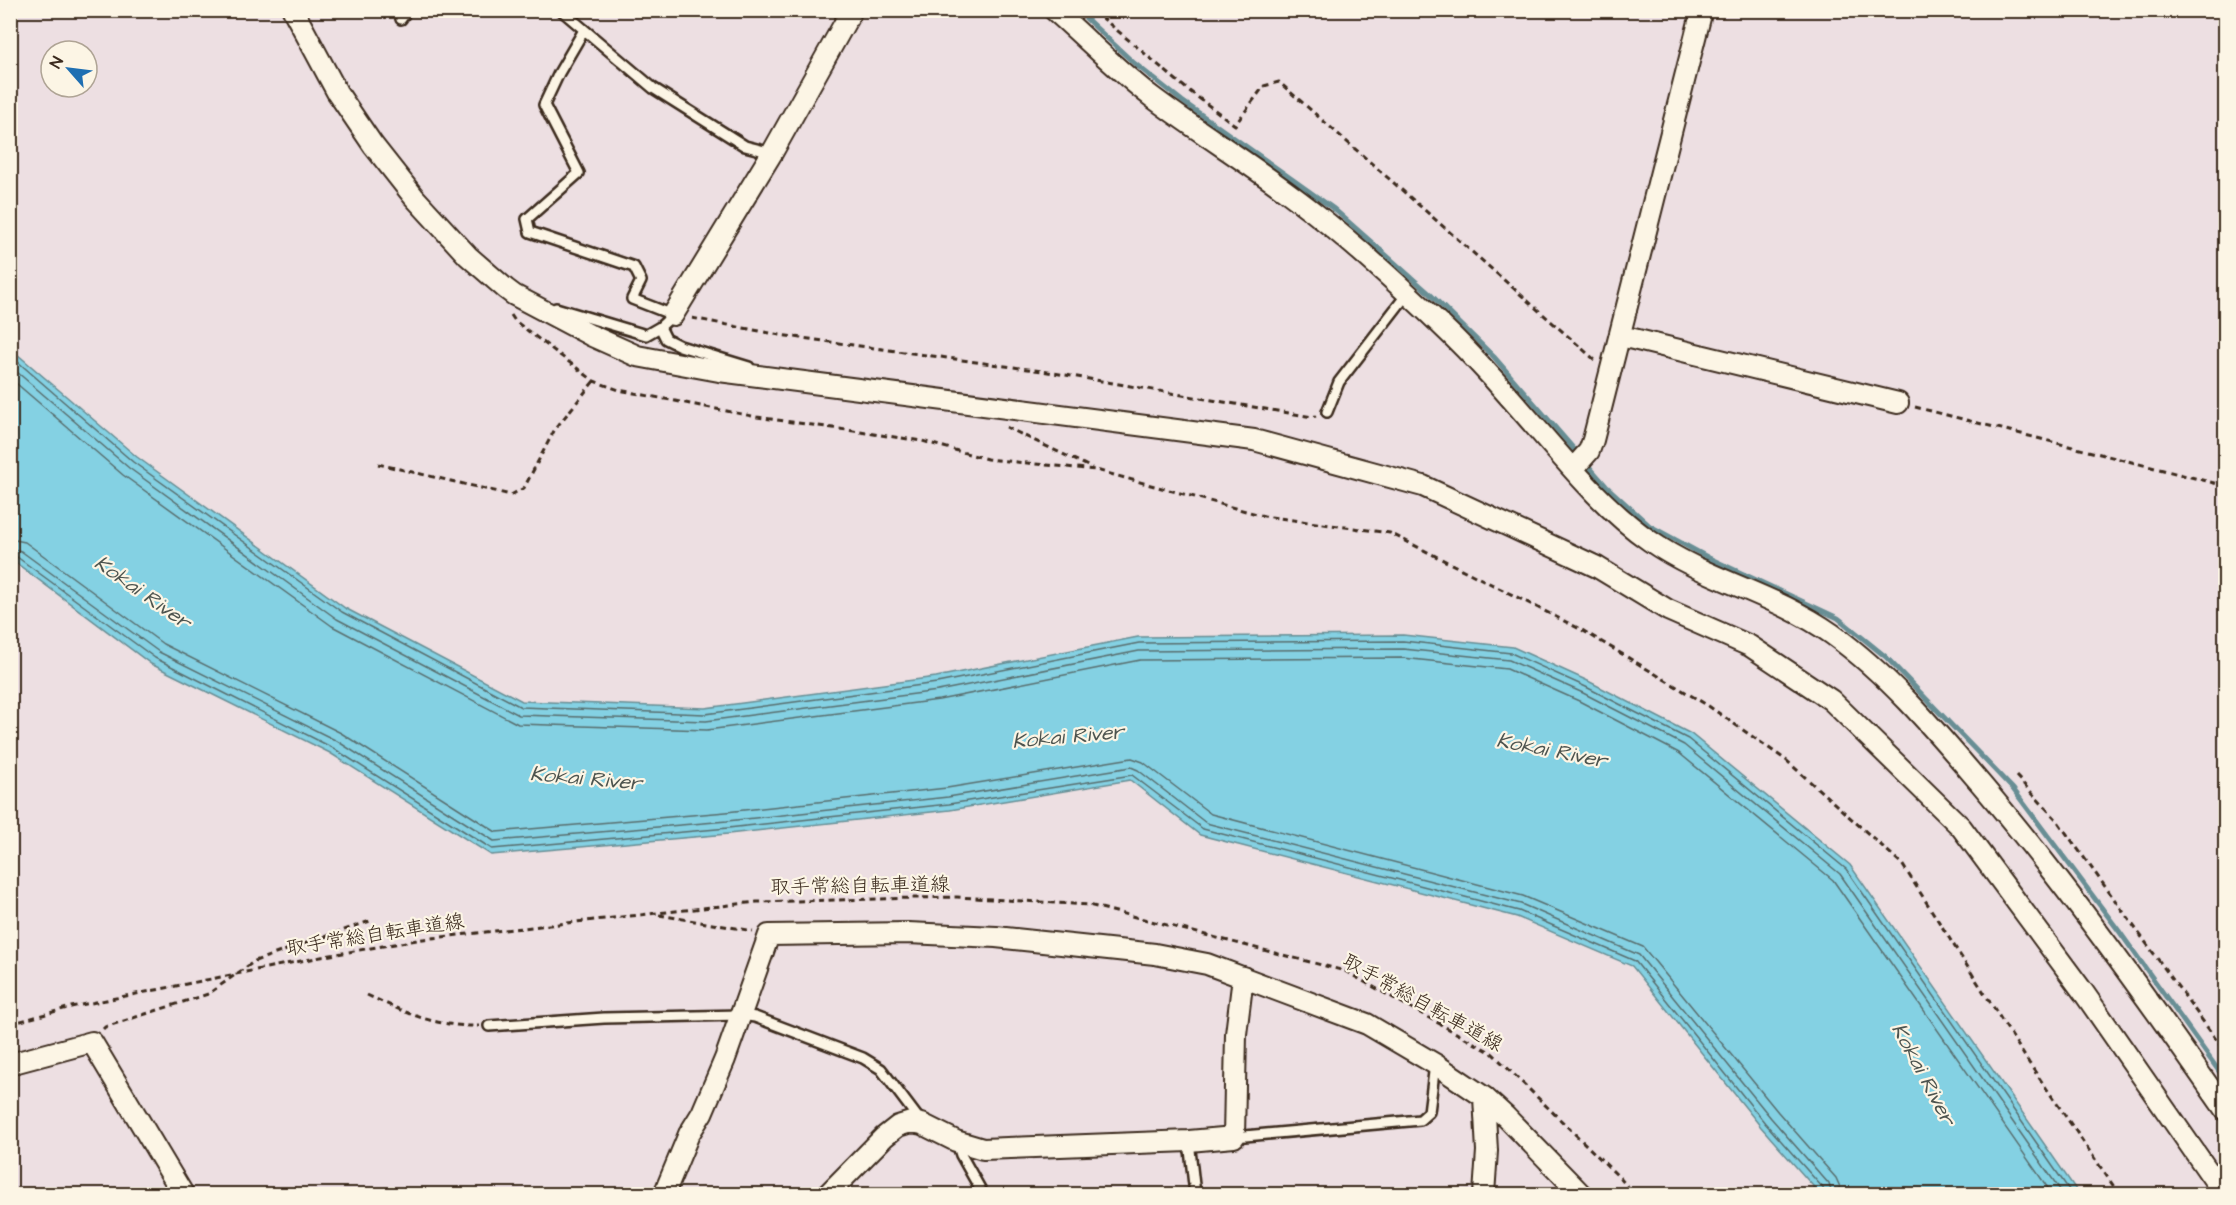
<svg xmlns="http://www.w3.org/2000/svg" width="2236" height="1205" font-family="'Architects Daughter','Klee One',sans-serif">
<rect width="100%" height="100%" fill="#eddfe2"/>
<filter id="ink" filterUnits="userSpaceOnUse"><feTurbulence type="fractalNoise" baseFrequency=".0167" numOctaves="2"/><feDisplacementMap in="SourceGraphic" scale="12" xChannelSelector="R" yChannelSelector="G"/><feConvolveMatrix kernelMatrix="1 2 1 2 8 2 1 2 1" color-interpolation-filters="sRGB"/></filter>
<g filter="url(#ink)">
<!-- water -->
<path fill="#84d1e3" stroke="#678e94" stroke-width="1.5" d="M10 346 17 354 137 457 345 608 522 701 705 708 936 677 1138 637 1403 635 1513 647 1588 681 1691 734 1850 865 2079 1194H1820L1761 1127 1632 966 1517 917 1200 835 1130 780 950 810 728 834 491 855 330 753 151 664 11 559Z"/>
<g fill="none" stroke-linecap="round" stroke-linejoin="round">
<!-- shore -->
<path stroke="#586d6d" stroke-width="1.5" d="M10 355 133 462 342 612 521 707 705 714 937 683 1139 643 1403 641 1511 653 1586 687 1688 739 1846 869 2072 1194
M10 366 129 468 337 619 519 715 706 721 938 691 1139 651 1403 649 1509 660 1583 693 1684 745 1840 874 2063 1194
M10 378 123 475 332 626 518 724 707 730 939 700 1140 660 1402 658 1507 669 1579 701 1679 753 1833 880 2052 1194
M10 539 25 542 163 644 341 733 496 832 726 812 947 788 1132 758 1143 762 1211 814 1523 896 1643 947 1778 1112 1836 1178 1840 1187 1841 1194
M10 548 21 551 159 652 337 741 494 841 727 821 948 797 1131 767 1138 770 1206 823 1521 904 1639 955 1771 1118 1829 1184 1832 1194
M10 555 17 557 155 658 333 748 492 849 728 828 949 804 1132 775 1203 829 1519 911 1635 961 1765 1123 1823 1188 1824 1194"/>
<!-- stream -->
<path stroke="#678e94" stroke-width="5" d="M1077 10 1134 63 1182 101 1334 209 1429 293 1494 357 1579 455
M1585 462 1606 486 1650 526 1709 558 1838 618 1886 657 2013 789 2119 931 2226 1081"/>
<defs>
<path id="service" d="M561 10 653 88 745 146 772 153
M401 19 407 10
M584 30 559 73 544 105 579 173 527 219 530 232 634 267 641 281 632 299 673 315 660 327
M556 308 646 335 660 327 666 339 680 346 749 367
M1327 412 1339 382 1407 294
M489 1026 604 1018 741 1015 755 1017 863 1058 881 1069 921 1122
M1234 1137 1420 1120 1429 1112 1435 1064
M1189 1141 1195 1194
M957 1143 961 1155 983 1194"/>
<path id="minor" d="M293 10 337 92 373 145 414 197 468 256 506 289 514 295 590 335 637 356 719 371 1254 440 1423 486 1597 567 1668 610 1750 646 1831 700 1961 827 2084 993 2224 1194
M1054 10C1087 39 1118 71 1152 97 1200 133 1251 164 1299 201 1347 237 1397 283 1440 324 1476 358 1508 395 1540 432 1573 470 1608 512 1650 541 1706 580 1776 594 1832 634 1889 675 1935 730 1981 784 2069 888 2148 999 2226 1111
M673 315 772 153 852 10
M1621 336 1898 403
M1573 469 1589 451 1593 440 1702 10
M10 1064 92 1042 183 1194
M1484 1097 1487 1151 1484 1194
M664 1194 689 1134 702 1113 725 1059 769 935 908 933 996 937 1155 954 1207 964 1367 1024 1435 1064 1484 1097 1506 1117 1581 1194
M828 1194 884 1137 898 1126 911 1122 922 1124 956 1141 983 1149 1189 1141 1234 1137 1236 1034 1243 977"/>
</defs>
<!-- service casing -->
<use href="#service" stroke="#3b2a1e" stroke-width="14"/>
<!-- minor casing -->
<use href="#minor" stroke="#3b2a1e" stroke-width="24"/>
<!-- path -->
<path stroke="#3b2a1e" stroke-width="3" stroke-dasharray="6 4.5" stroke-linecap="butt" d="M1093 10 1188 90 1235 125 1264 86 1279 82 1595 360
M511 315 515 321 594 381 619 390 757 417 922 441 987 459 1096 470 1264 516 1390 533 1582 630 1707 705 1786 760 1902 864 2029 1063 2119 1194
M692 318 780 335 1042 371 1312 417 1316 416
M1915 407 2226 486
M1006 427 1092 468
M378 464 511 495 524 488 555 429 594 381
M2016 776 2056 819 2226 1053
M659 915 753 931
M367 995C409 1014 432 1026 479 1026
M10 1024 71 1007 331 955 423 939 757 902 957 897 1089 905 1345 971 1492 1053 1620 1178 1634 1194
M103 1029 105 1027 208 994 255 961 370 921"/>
<!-- service -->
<use href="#service" stroke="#fcf5e5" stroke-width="9"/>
<!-- minor -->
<use href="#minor" stroke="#fcf5e5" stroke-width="20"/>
</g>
</g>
<g text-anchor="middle" stroke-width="4.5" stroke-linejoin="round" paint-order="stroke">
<!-- street labels -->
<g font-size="20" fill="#3b2a1e" stroke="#fcf5e5">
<text transform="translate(860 885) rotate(-1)" y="7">取手常総自転車道線</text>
<text transform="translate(375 934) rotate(-9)" y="7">取手常総自転車道線</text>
<text transform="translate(1423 1002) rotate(29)" y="7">取手常総自転車道線</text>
</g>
<!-- water labels -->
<g font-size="21" font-style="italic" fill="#4d544f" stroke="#fcf5e5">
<text transform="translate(143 592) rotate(35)" y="7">Kokai River</text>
<text transform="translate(1068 736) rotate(-5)" y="7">Kokai River</text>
<text transform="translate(1552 750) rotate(11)" y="7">Kokai River</text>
<text transform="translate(586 778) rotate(5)" y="7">Kokai River</text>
<text transform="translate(1924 1074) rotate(62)" y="7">Kokai River</text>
</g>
</g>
<!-- margin -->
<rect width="2236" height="1205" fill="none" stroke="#fcf5e5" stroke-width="36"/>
<rect x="18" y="18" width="2200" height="1169" fill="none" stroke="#3b2a1e" stroke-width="2" filter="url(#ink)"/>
<!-- north arrow -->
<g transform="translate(69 69) rotate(298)"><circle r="28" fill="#fcf5e5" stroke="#afa495" stroke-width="1.5"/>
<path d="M0-4.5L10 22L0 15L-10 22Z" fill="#1f6fb2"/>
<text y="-9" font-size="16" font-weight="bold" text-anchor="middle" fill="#3b2a1e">N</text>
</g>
</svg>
